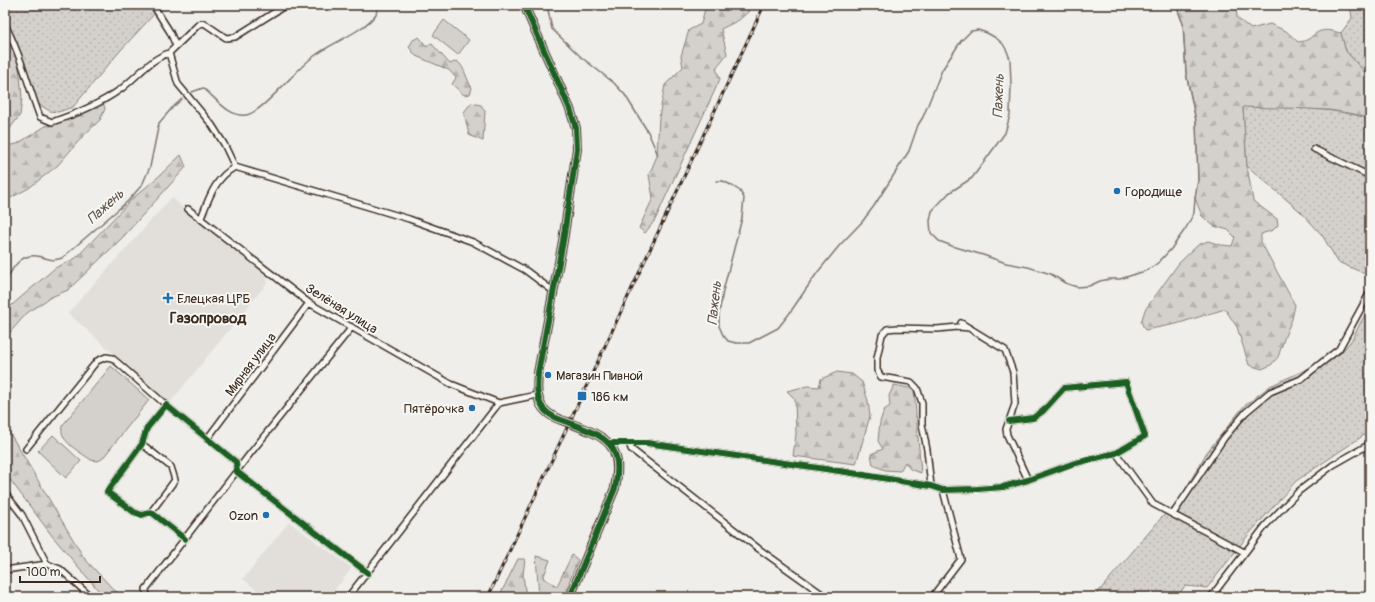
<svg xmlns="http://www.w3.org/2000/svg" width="1375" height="602" font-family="Pangolin,sans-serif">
<defs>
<pattern id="forest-firs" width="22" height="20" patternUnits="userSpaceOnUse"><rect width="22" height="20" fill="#d4d1cc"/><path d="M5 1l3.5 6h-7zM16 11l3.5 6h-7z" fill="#b7b4af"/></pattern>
<pattern id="park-dots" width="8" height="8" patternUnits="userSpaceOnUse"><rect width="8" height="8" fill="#d4d1cc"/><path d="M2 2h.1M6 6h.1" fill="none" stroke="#b7b4af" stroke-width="1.8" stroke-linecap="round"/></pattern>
</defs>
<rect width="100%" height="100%" fill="#efeeea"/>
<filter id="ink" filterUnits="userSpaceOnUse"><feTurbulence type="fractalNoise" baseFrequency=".025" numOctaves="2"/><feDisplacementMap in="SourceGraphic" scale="8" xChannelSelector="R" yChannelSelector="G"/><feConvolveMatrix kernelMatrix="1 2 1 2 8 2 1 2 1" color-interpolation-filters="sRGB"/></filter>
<g filter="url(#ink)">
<!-- built -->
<path fill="#e2dfdb" d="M172 197 186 211 267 277V283L169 404 68 313Z
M289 522 352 568 329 597H265L243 579Z"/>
<!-- grass -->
<path fill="#d4d1cc" stroke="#887e75" d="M444 20 469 40 458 55 433 35Z
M111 366 149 400 102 459 98 461 91 460C79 451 59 442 62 426Z
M53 435 81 461 66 478 38 451Z"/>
<!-- forest -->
<path fill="url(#forest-firs)" stroke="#887e75" d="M706 5H746L749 11 739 20 721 29 727 54 716 68 720 79 655 220 645 233 639 228 653 198 649 175 657 156 659 117 665 85 683 67 681 56 689 30 701 24Z
M1176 5H1236L1237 18 1251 29 1270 24 1286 31 1298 42C1312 41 1311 34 1321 31 1328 29 1335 32 1341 33L1346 51 1370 78V119L1354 114 1329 110 1243 108 1247 166 1253 201 1277 219 1278 225 1273 230 1261 234V242L1295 305 1292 319 1285 336 1278 357 1271 365 1262 369 1249 365 1237 327 1225 309 1176 324 1145 330 1141 322 1145 310 1179 263 1198 245 1208 241 1221 245 1232 246 1235 237 1228 230 1214 226 1202 216 1195 198 1198 180 1196 121 1186 73 1183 24Z
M5 25 15 44 20 75 22 98 20 115 5 135Z
M419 37 427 47 431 43 450 64 457 61C465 67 466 79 472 88L470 94 464 95 452 84 456 78 449 70 416 56 409 47 413 40Z
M98 103 104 105 105 109 100 120 83 136 58 165 29 188 5 201V145L6 146 17 144 52 122Z
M471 103 481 105 485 111 483 141 469 135 464 112Z
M181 155 186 167 122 238 68 290 51 297 27 313 5 338V311L55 268 76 258 131 200 158 177Z
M837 372 852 374 862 382 868 401 870 416 856 464 793 456 796 434 795 399 787 391 807 386 819 387 821 379Z
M894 385 914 389 921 473 910 469 905 462 900 471 885 470 873 465 871 454 883 449 878 441 880 422 884 410 890 406 889 396Z
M5 425 84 558 113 589 123 597H104L53 537 5 473Z
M572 555 578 560 563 597H539L536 556 550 560 543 578 557 586Z
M518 559H525L523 575 526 597H499Z"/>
<!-- park -->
<path fill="url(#park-dots)" stroke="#887e75" d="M5 5H153L156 12 120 51 73 107 58 112 50 111 35 102 5 25Z
M1350 5H1370V78L1346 51 1341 33 1352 18Z
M1243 107C1286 109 1329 106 1370 119V276L1338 262 1322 235 1301 212 1247 166Z
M1370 305V431L1296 481 1249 534 1207 588 1185 586 1177 597H1094L1162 517 1177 504 1207 452 1244 406 1270 386 1340 354 1351 341Z"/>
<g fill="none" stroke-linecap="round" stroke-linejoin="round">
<!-- stream -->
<path stroke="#81766d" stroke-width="1.5" d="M547 5 552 29 581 57 614 83 625 95 648 132 658 155
M192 92 203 88C215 97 228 117 246 115 262 113 297 68 313 57 330 43 364 32 376 14 377 11 378 8 378 5
M716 181H723L731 185 740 191 744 198 742 218 723 291 719 314V326L723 335 728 341 736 343H749L778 328 789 314 817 273 839 246 862 222 874 206 909 151 918 125 923 117 942 70 961 41 971 31 978 30 987 33 996 38 1003 44 1007 51 1010 59 1011 84 1010 115 1005 133 981 166 972 178 949 193 932 211 930 221 931 233 939 241 952 246 983 255 1006 263 1028 267 1051 274 1065 283 1077 287 1089 286 1100 281 1110 279H1120L1148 270 1159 262 1171 249 1186 228 1194 213 1195 198 1198 180 1196 121 1186 73 1183 24 1176 5
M5 285C10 271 19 253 37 256 48 258 51 262 62 258L128 201 142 185 150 167 159 123 172 108 182 99"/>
<defs>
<path id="street" d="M153 5 170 32 176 46
M5 25C21 54 28 86 40 117L52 122C76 114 100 104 121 89 137 77 150 59 169 53L178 84 212 125 224 144 235 167
M169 53 199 24 204 23 226 38 235 37 286 5
M1314 149 1370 176
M188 209 309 303 451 384 499 403
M201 218C209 198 215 178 235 167L409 219 473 242 525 270 553 291
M961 323 1005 350 1013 372 1015 404 1006 429 1007 435 1028 480
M207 439 309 303
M610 443H647L846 472 931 486 943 490 977 489 1003 487 1028 480 1072 464 1116 453 1145 436 1126 382 1064 388 1043 411 1033 418 1009 421
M629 443 631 449 759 549 822 594 823 597
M142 444 171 467 175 480 151 512
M26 449 97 361 106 357 112 358 118 363 166 405
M1116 453 1153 504 1244 552
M931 486 927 450 922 424V403L917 388 911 382 881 377 877 370V358L882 335 887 329 897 328 937 329 958 327 970 328
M5 493 22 515 47 564
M1173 514 1224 438 1246 412 1270 392 1301 379 1339 349 1370 292
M185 539 151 512 142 515 134 512 107 492 142 444 147 428 166 405 236 462 237 472 368 573
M5 570 47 564 60 569 91 597
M935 593 961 559 943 490
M147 597 146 589 249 455 352 327
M348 597 499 403 537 395
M1211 597 1266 525 1299 491 1333 465 1370 444"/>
<path id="secondary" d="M524 5 570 109 576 128 577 149 563 241 538 373C537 385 536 399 543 408 549 416 558 419 567 422 606 437 624 443 615 488L570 597"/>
</defs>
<!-- street casing -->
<use href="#street" stroke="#3b2a1e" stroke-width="8"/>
<!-- secondary casing -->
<use href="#secondary" stroke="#3b2a1e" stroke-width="10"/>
<!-- street -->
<use href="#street" stroke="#f6f6f2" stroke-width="5"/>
<!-- secondary -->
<use href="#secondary" stroke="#f6f6f2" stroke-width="7"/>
<defs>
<path id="rail" d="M488 597 764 5"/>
</defs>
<!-- rail casing -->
<use href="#rail" stroke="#3b2a1e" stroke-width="3"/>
<!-- rail -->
<use href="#rail" stroke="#f6f6f2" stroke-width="1.5" stroke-dasharray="4.5" stroke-linecap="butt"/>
<defs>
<path id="cycleway" d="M524 5 570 109 576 128 577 149 563 241 538 373C537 385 536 399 543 408 549 416 558 419 567 422 606 437 624 443 615 488L570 597
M610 443H647L846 472 931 486 943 490 977 489 1003 487 1028 480 1072 464 1116 453 1145 436 1126 382 1064 388 1043 411 1033 418 1009 421
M185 539 151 512 142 515 134 512 107 492 142 444 147 428 166 405 236 462 237 472 368 573"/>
</defs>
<!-- cycleway casing -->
<use href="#cycleway" stroke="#f6f6f2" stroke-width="8"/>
<!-- cycleway -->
<use href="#cycleway" stroke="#1b5e20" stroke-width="6"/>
</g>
</g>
<!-- markers -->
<g fill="#1f6fb2" stroke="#f6f6f2" stroke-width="1.5">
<circle cx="1117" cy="191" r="4"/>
<path d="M166 292h4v4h4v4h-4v4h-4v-4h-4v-4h4z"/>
<circle cx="548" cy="375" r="4"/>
<rect x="577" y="391" width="10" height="10" rx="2"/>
<circle cx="472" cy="408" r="4"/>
<circle cx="266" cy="515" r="4"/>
</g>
<g text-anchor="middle" stroke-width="4" stroke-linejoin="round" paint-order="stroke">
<!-- poi labels -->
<g font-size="13" fill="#3b2a1e" stroke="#f6f6f2" text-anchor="start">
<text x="1125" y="196">Городище</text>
<text x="177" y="303">Елецкая ЦРБ</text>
<text x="556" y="380">Магазин Пивной</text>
<text x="591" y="401">186 км</text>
<text x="464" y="413" text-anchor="end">Пятёрочка</text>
<text x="258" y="520" text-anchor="end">Ozon</text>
</g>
<!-- street labels -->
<g font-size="13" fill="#3b2a1e" stroke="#f6f6f2">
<text transform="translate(342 308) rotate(32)" y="5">Зелёная улица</text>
<text transform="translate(250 364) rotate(-53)" y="5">Мирная улица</text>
</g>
<!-- water labels -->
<g font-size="14" font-style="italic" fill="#64564c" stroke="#f6f6f2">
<text transform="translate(998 96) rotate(-88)" y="5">Пажень</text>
<text transform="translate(105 206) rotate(-42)" y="5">Пажень</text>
<text transform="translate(714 303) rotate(-84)" y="5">Пажень</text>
</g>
<!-- quarter labels -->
<g font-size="15" font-weight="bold" fill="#3b2a1e" stroke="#f6f6f2">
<text x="208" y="323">Газопровод</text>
</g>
</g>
<!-- margin -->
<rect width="1375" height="602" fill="none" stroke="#f6f6f2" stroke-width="20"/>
<rect x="10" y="10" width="1355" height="582" fill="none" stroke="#3b2a1e" stroke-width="1.5" filter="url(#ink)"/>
<!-- scale -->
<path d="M20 576v6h80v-6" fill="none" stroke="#3b2a1e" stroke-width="2"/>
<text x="26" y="576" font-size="12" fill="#3b2a1e" stroke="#f6f6f2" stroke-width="3" paint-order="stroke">100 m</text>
</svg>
